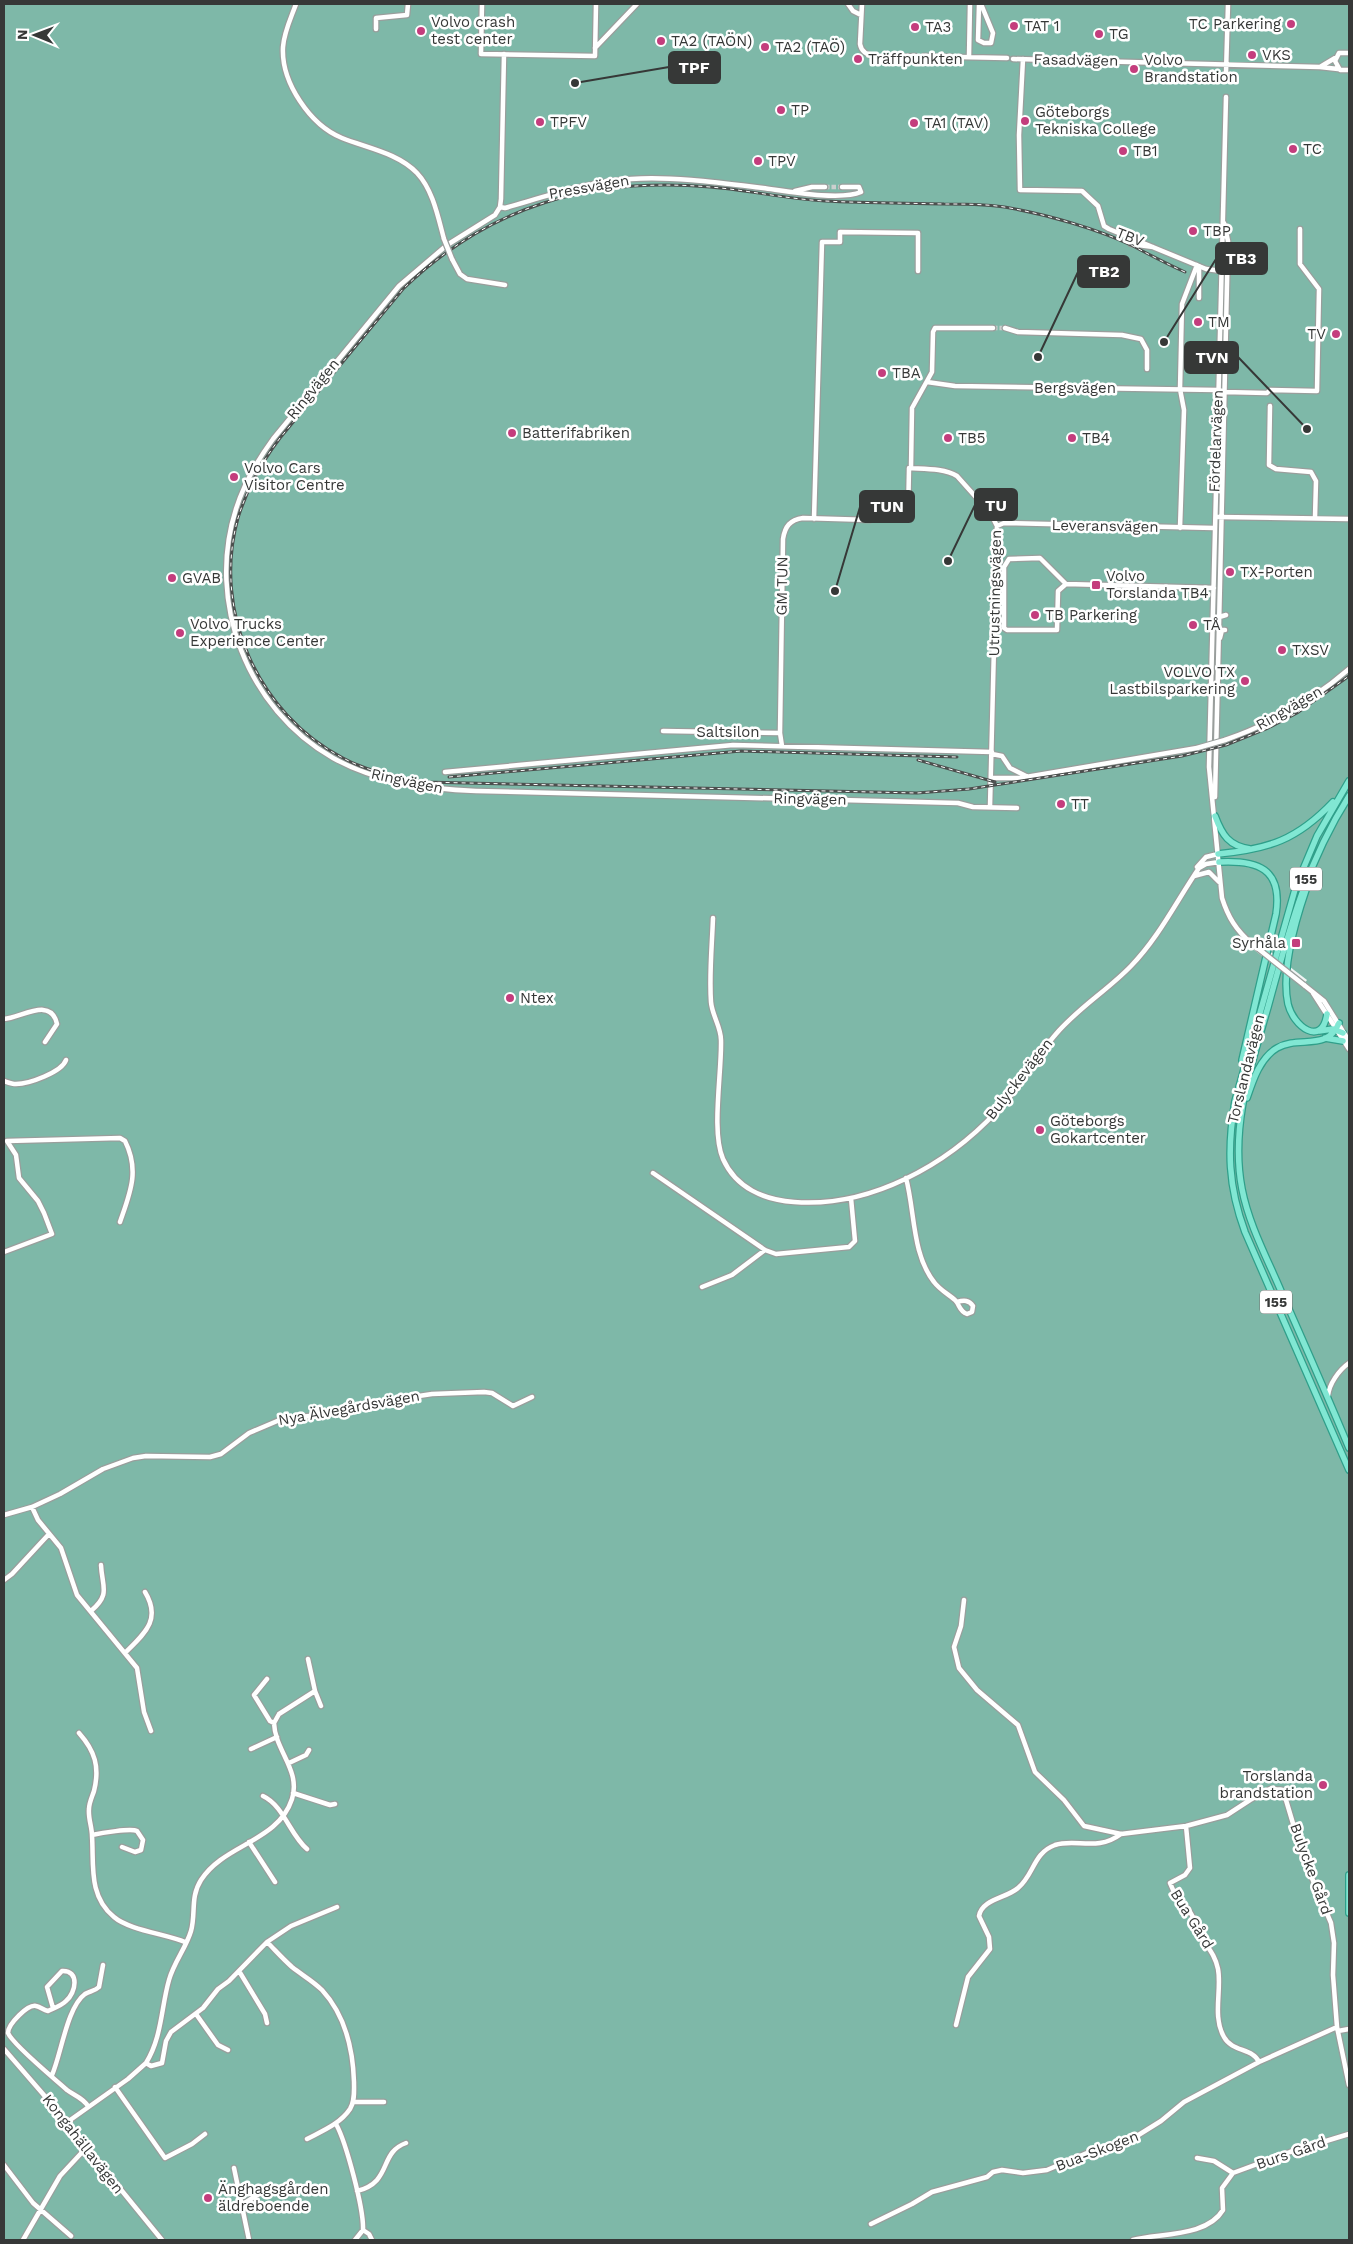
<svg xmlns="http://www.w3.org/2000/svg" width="1353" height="2244" font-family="'Work Sans',sans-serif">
<rect width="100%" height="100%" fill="#f0f5f4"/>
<!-- water -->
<path fill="#7eb8a8" stroke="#689286" d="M4 4H1349V2240H4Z"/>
<!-- pier -->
<path fill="#f0f5f4" d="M1254 939 1307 980 1302 987 1249 946Z"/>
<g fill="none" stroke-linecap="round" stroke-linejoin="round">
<!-- minor-tunnel -->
<path stroke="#cbcfce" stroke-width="4.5" stroke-dasharray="4.5 2" stroke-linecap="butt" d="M825 187H842
M993 328H1005"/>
<defs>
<path id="minor" d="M296 4C291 18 284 32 283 47 281 82 310 125 342 138 367 148 398 153 417 173 433 190 438 217 444 239
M482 4 481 54 595 56 596 4
M848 4 853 11 861 15
M862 4 860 44C863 64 900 56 915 56
M979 4 978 40 984 43H991L993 33 981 4
M376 29V18L407 15 408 4
M595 48 637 4
M1349 53H1339L1335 61 1340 70H1349
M504 54 501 199 500 207 495 215 447 245 399 286 273 439C257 461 244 483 236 509 206 602 247 709 333 758 376 782 426 789 476 791L958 803 973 807 1017 808
M924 56 953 57
M959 57 1007 58
M969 57 970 4
M1013 59 1320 67 1338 69
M1023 59 1019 135 1020 190 1082 191 1098 206 1104 226 1109 229 1206 269 1222 271
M1320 67 1335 58
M1226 73 1228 4
M1226 97 1209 767 1222 898C1228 917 1236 930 1251 943
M795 191 812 187H825
M500 207 505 208C547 196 587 182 631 179 671 176 722 183 763 188 786 191 840 201 861 192L859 187H842
M1131 244 1153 247
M452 259 460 274 467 279 505 285
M1199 298V266
M1005 328 1018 332 1122 335 1141 339 1147 350V369
M1197 357 1198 347
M927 382 955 386 1218 390 1224 392 1267 393 1270 390 1317 391 1319 289 1300 264V229
M1270 406 1269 465 1276 469 1311 472 1316 481 1315 518
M911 468 912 408 932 372 933 332 935 328H993
M1218 517 1349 519
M908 518 909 468C924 469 944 468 957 476L991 514 997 526 990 807
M814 519 822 242H840V232L918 233V271
M997 526 1004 523 1214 528
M1180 528 1184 410 1180 389 1182 304 1197 265
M1066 584 1040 558 1009 559 1004 567V628L1007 630H1057L1058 591 1066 584 1214 588
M1212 626 1216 618 1226 615
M1220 638 1222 630H1225
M663 731 780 733 782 746
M780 733 783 539C785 526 790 520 803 518L870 520
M1225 740C1271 724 1312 701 1349 669
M992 754 1002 756 1010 768 1026 776
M445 772 733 745 992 752
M991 778H1020L1197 748
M1215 797 1228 241 1224 223
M1197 867 1206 857 1218 854
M1194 876 1209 872 1219 882
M713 918C712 946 709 975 711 1002 712 1015 721 1027 721 1040 722 1072 711 1132 723 1159 736 1188 764 1200 794 1202 870 1208 947 1165 997 1111 1020 1088 1035 1058 1056 1034 1078 1008 1108 990 1131 966 1159 937 1176 902 1199 868L1206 864 1219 862
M1304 985 1324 1001 1349 1041
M1313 993 1349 1049
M4 1019C21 1018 51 996 57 1024L45 1042
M4 1081C7 1082 12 1084 16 1084 29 1084 62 1072 66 1060
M653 1173 765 1250 776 1254 849 1247 855 1241 851 1198
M906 1178C915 1212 912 1254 934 1282 940 1290 948 1294 955 1300 960 1305 959 1311 967 1314L972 1312 973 1306C969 1300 964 1300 957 1302
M4 1252 52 1234 44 1213 38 1201 19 1178 16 1155 7 1141 120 1138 125 1141C140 1171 130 1193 120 1222
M702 1287 732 1275 765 1250
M1328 1396C1329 1384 1339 1370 1349 1363
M32 1507 38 1520 61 1548 77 1595 137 1668 144 1712 151 1731
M4 1515 32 1507 60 1494 103 1469 133 1458 146 1456 210 1457 221 1454 249 1433 282 1419 346 1412 373 1403 432 1394 484 1392 492 1393 513 1406 532 1397
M4 1580 12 1574 49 1534
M964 1600 961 1626 954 1647 959 1668 977 1690 1018 1725 1035 1772 1064 1800 1084 1826 1121 1834 1186 1826 1227 1815 1250 1800 1270 1789 1283 1790 1303 1857 1331 1923 1334 1943 1333 1975 1337 2027 1349 2085
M91 1611C111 1594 102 1587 101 1565
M125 1653C144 1634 162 1620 145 1592
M308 1659 315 1691 321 1706
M267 1679 254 1695 270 1721 274 1723
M79 1733C95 1751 100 1767 94 1791 92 1797 89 1803 89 1809 88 1818 92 1827 92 1836 94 1864 88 1896 114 1917 129 1930 166 1934 185 1942
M251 1749 277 1737
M289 1763 306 1755 309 1750
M293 1793 330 1805 335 1804
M263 1796C284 1806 290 1835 307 1849
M1186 1826 1190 1868 1185 1875 1170 1883C1174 1894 1179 1900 1187 1908 1194 1915 1196 1926 1200 1935 1207 1947 1215 1954 1218 1969 1222 1990 1212 2016 1224 2037 1232 2052 1253 2048 1259 2062
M92 1835C101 1833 131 1828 137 1831L143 1840 141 1850 135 1852 122 1847
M249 1842 275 1882
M267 1942C275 1950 283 1959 292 1967 302 1975 313 1981 322 1990 345 2015 353 2049 354 2082 354 2091 355 2101 350 2109 340 2124 322 2131 307 2139
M239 1971 265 2014 267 2023
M53 2008 47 1987 62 1971C80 1970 76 1993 66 2001 61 2006 54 2008 48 2011 43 2010 41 2007 36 2006 28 2004 8 2024 8 2033 13 2045 55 2079 67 2090 75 2096 82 2097 88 2106
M196 2014 218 2045 228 2050
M956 2025 968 1977 990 1949 989 1937 979 1916C982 1899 1007 1898 1018 1888 1034 1875 1033 1853 1055 1845 1076 1838 1097 1852 1121 1834
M1338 2031 1349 2029
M4 2049 43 2094 162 2240
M146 2063C162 2037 161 2008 169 1980 174 1962 186 1948 191 1931 196 1914 190 1897 201 1880 224 1844 278 1842 292 1799 301 1770 275 1751 274 1723L279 1714 315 1691
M52 2075C61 2055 67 2007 85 1994 90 1991 95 1991 99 1987L103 1965
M115 2087 165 2158 192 2144 205 2134
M353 2102H384
M66 2123 128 2079 146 2063 151 2066 162 2063 166 2041 171 2032 203 2008 218 1989 229 1981 267 1942 291 1926 337 1907
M336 2124C346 2142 364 2209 363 2230
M1197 2158 1214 2161 1233 2173 1290 2152 1349 2134
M4 2165 33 2203 71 2236
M234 2168 249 2240
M357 2191C393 2182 378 2153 406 2143
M240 2206 268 2188
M871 2224 912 2204 932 2192 987 2177 993 2172 1002 2170 1023 2173 1047 2170 1094 2150 1124 2144 1161 2121 1184 2102 1259 2062 1337 2027
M23 2240 60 2176 86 2148
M355 2240 363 2230 369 2234 372 2240
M1133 2240C1160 2233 1207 2237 1223 2210L1222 2188 1233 2173"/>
<path id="major" d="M1349 781 1317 836 1296 886 1235 1101C1227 1149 1228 1186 1245 1232L1349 1470
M1349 796C1306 864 1289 930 1268 1007 1251 1066 1230 1127 1242 1189 1249 1225 1267 1258 1281 1291 1304 1343 1327 1395 1349 1448
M1215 816C1222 835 1229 846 1250 849
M1218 854C1269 849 1297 840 1333 802
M1219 862C1257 860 1283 868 1276 914L1242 1060
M1312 873C1299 908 1280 966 1288 1004 1293 1026 1322 1048 1327 1014
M1319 1031 1333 1029 1343 1033
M1325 1038 1343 1041
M1247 1098C1253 1080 1260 1058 1277 1048 1299 1035 1327 1052 1339 1023
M1349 1875V1913"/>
</defs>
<!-- minor casing -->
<use href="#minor" stroke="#999e9c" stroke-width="7"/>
<!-- major casing -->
<use href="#major" stroke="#309f8a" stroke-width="8"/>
<!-- minor -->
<use href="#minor" stroke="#fff" stroke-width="4.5"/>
<!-- major -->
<use href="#major" stroke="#81e7d3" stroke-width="5.5"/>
<defs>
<path id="rail" d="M1185 272C1167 264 1150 255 1133 246 1098 229 1048 215 1010 208 989 204 966 204 944 204 905 203 864 203 825 201 786 199 748 190 710 187 591 177 490 205 403 289L280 438C261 463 247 489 238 518 212 611 258 714 343 758 367 771 395 777 423 782L917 793 969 789 1182 756 1226 745 1268 728 1297 713 1349 676
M918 760 995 782
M449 777 741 751 957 757"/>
</defs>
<!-- rail casing -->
<use href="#rail" stroke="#4c4f4e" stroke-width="3"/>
<!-- rail -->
<use href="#rail" stroke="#fff" stroke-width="1" stroke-dasharray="4" stroke-linecap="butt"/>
<defs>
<path id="minor-bridge" d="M444 239 452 259
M1197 748 1225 740
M1251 943 1304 985"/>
</defs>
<!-- minor-bridge casing -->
<use href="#minor-bridge" stroke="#999e9c" stroke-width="7" stroke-linecap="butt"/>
<!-- minor-bridge -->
<use href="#minor-bridge" stroke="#fff" stroke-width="4.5"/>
</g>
<!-- markers -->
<g fill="#c43d7d" stroke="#fff" stroke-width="2">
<circle cx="1291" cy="24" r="5"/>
<circle cx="1014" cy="26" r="5"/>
<circle cx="915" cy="27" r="5"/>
<circle cx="421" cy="31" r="5"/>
<circle cx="1099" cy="34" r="5"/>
<circle cx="661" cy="41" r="5"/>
<circle cx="765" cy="47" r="5"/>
<circle cx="1252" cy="55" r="5"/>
<circle cx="858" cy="59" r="5"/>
<circle cx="1134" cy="69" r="5"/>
<circle cx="781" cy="110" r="5"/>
<circle cx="1025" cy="121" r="5"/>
<circle cx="540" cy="122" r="5"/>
<circle cx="914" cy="123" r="5"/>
<circle cx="1293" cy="149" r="5"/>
<circle cx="1123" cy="151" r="5"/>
<circle cx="758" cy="161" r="5"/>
<circle cx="1193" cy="231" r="5"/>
<circle cx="1198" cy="322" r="5"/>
<circle cx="1336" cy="334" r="5"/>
<circle cx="882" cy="373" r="5"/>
<circle cx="512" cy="433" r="5"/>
<circle cx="948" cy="438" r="5"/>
<circle cx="1072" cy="438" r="5"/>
<circle cx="234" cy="477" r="5"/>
<circle cx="1230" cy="572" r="5"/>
<circle cx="172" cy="578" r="5"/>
<rect x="1091" y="580" width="10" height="10" rx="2.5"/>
<circle cx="1035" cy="615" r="5"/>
<circle cx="1193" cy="625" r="5"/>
<circle cx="180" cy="633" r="5"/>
<circle cx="1282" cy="650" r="5"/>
<circle cx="1245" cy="681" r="5"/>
<circle cx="1061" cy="804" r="5"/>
<rect x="1291" y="938" width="10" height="10" rx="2.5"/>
<circle cx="510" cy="998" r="5"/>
<circle cx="1040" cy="1130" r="5"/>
<circle cx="1323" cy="1785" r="5"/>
<circle cx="208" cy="2198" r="5"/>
</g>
<g text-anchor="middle" stroke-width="5" stroke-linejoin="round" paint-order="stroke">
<!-- shield labels -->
<g fill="#fff" stroke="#727473" stroke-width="1">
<rect x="1290" y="867.5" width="32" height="23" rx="4"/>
<rect x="1260" y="1290.5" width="32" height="23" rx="4"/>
</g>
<g font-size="14" font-weight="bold" fill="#363837">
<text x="1306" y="884">155</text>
<text x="1276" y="1307">155</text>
</g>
<!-- poi labels -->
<g font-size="15" fill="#363837" stroke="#fff" text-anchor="start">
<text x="431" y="27">Volvo crash<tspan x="431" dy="17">test center</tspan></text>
<text x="1281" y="29" text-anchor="end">TC Parkering</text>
<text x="1024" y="31">TAT 1</text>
<text x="925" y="32">TA3</text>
<text x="1109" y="39">TG</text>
<text x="671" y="46">TA2 (TAÖN)</text>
<text x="775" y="52">TA2 (TAÖ)</text>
<text x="1262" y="60">VKS</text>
<text x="868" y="64">Träffpunkten</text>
<text x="1144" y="65">Volvo<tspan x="1144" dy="17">Brandstation</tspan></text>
<text x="791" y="115">TP</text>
<text x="1035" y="117">Göteborgs<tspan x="1035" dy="17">Tekniska College</tspan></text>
<text x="550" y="127">TPFV</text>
<text x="924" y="128">TA1 (TAV)</text>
<text x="1303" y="154">TC</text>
<text x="1133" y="156">TB1</text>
<text x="768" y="166">TPV</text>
<text x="1203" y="236">TBP</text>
<text x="1208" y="327">TM</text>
<text x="1326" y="339" text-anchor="end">TV</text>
<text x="892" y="378">TBA</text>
<text x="522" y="438">Batterifabriken</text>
<text x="958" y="443">TB5</text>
<text x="1082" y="443">TB4</text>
<text x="244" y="473">Volvo Cars<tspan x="244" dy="17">Visitor Centre</tspan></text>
<text x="1240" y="577">TX-Porten</text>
<text x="1106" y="581">Volvo<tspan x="1106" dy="17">Torslanda TB4</tspan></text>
<text x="182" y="583">GVAB</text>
<text x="1045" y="620">TB Parkering</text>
<text x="190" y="629">Volvo Trucks<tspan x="190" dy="17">Experience Center</tspan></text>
<text x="1203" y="630">TÅ</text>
<text x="1292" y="655">TXSV</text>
<text x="1235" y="677" text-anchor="end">VOLVO TX<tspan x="1235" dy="17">Lastbilsparkering</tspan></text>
<text x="1071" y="809">TT</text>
<text x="1286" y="948" text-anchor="end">Syrhåla</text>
<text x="520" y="1003">Ntex</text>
<text x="1050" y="1126">Göteborgs<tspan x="1050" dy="17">Gokartcenter</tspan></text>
<text x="1313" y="1781" text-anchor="end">Torslanda<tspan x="1313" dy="17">brandstation</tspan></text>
<text x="218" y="2194">Änghagsgården<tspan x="218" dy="17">äldreboende</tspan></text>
</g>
<!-- street labels -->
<g font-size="15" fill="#363837" stroke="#fff">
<text transform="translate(1076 60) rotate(1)" y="5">Fasadvägen</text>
<text transform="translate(589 187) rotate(-10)" y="5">Pressvägen</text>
<text transform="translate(1130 237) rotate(21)" y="5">TBV</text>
<text x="1075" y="393">Bergsvägen</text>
<text transform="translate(313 389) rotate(-51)" y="5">Ringvägen</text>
<text transform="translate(1216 441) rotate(-88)" y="5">Fördelarvägen</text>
<text transform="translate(1105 526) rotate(1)" y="5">Leveransvägen</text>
<text transform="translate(782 586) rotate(-89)" y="5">GM TUN</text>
<text transform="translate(995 593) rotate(-89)" y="5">Utrustningsvägen</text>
<text transform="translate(1289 708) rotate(-30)" y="5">Ringvägen</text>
<text x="728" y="737">Saltsilon</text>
<text transform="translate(407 781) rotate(12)" y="5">Ringvägen</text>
<text transform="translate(810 799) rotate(1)" y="5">Ringvägen</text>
<text transform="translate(1246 1069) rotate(-76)" y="5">Torslandavägen</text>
<text transform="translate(1019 1079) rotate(-52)" y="5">Bulyckevägen</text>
<text transform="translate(349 1408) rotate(-10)" y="5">Nya Älvegårdsvägen</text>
<text transform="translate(1311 1869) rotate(70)" y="5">Bulycke Gård</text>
<text transform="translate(1192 1919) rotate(58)" y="5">Bua Gård</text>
<text transform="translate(83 2144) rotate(52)" y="5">Kongahällavägen</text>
<text transform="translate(1097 2151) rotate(-21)" y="5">Bua-Skogen</text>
<text transform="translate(1291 2153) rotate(-19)" y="5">Burs Gård</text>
</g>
</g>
<!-- callouts -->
<path fill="none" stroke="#363837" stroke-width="2" d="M575 83L669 67M1164 342L1216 259M1038 357L1078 272M1307 429L1238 357M948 561L975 505M835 591L860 507"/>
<g fill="#363837" stroke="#fff" stroke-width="2">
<circle cx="575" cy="83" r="5"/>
<circle cx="1164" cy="342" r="5"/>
<circle cx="1038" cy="357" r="5"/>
<circle cx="1307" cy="429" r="5"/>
<circle cx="948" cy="561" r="5"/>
<circle cx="835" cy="591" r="5"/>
</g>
<g fill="#363837" stroke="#363837" stroke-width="2">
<rect x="669" y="52" width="51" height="31" rx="5"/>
<rect x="1216" y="243" width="51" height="31" rx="5"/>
<rect x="1078" y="256" width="51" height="31" rx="5"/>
<rect x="1185" y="342" width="53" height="31" rx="5"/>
<rect x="975" y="489" width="42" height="31" rx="5"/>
<rect x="860" y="491" width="54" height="31" rx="5"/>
</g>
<g font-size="16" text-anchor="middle" font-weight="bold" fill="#fff">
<text x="694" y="73">TPF</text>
<text x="1241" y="264">TB3</text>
<text x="1104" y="277">TB2</text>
<text x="1212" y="363">TVN</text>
<text x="996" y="511">TU</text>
<text x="887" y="512">TUN</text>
</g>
<!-- border -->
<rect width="1353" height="2244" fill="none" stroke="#363837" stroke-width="10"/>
<!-- north arrow -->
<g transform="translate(35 35) rotate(271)" stroke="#ffffff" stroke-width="4" paint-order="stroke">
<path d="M0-4L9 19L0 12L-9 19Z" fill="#363837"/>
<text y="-8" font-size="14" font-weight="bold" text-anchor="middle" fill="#363837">N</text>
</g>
</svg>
